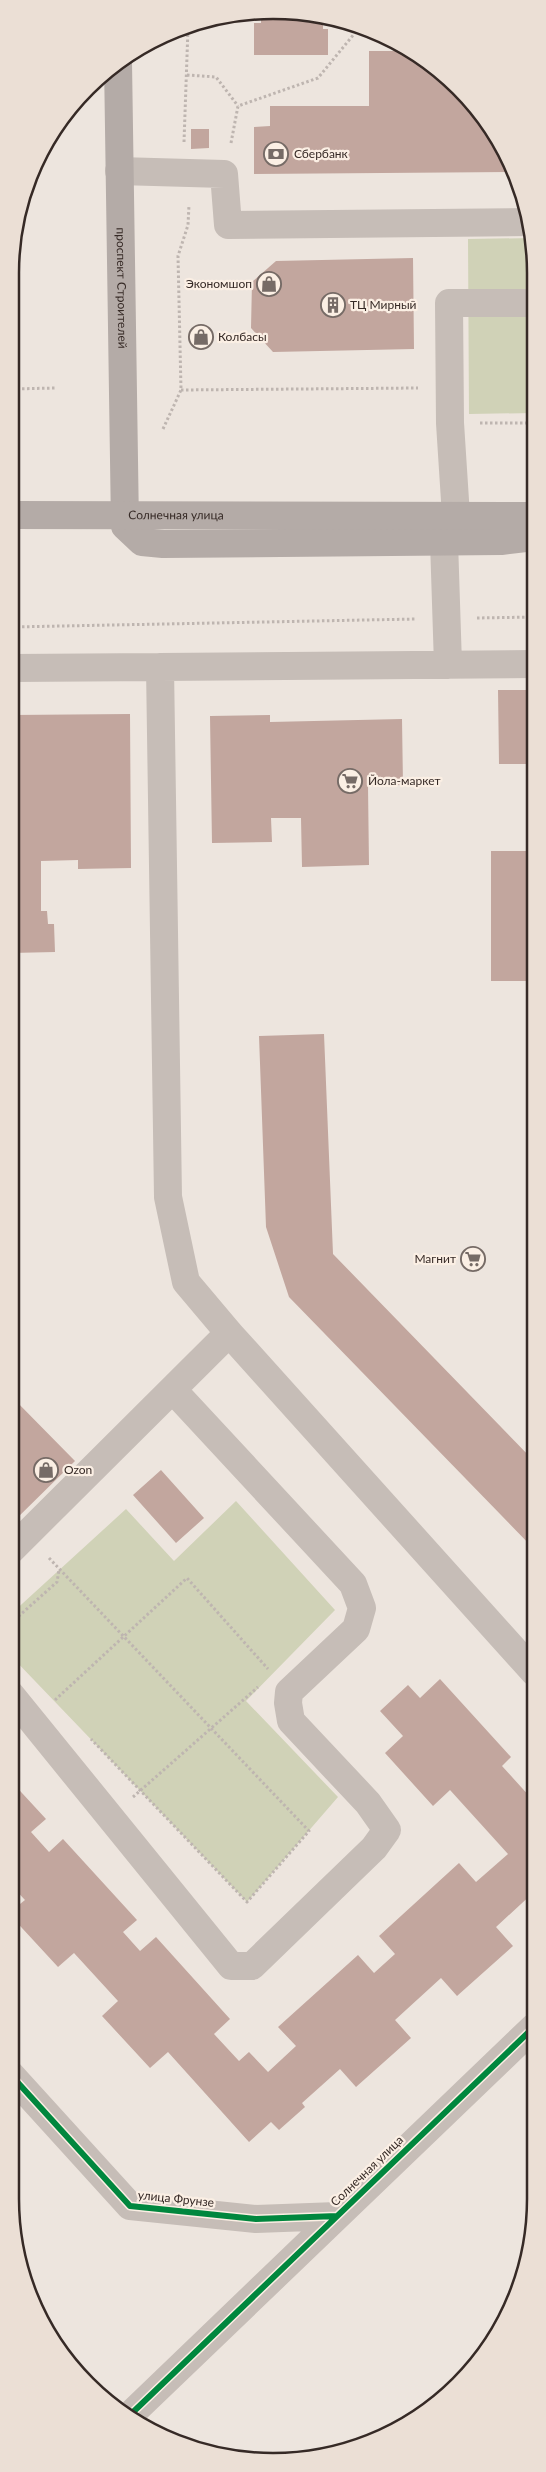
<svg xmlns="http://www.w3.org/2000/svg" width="546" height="2472" font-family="Lato,sans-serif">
<rect width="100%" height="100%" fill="#ede5de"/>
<!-- green -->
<path fill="#d0d2b7" d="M534 238V413L469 414 468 239Z
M236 1501 335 1610 246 1701 338 1797 247 1902 11 1656V1614L126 1509 174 1561Z"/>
<!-- building -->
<path fill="#c2a69e" d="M308 12 323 17V29H328V55H254V23H261V15Z
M369 51H409L459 87 509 157 514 172 254 174V127L270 126V106H369Z
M191 129H209V148L191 149Z
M413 258 414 349 273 352 251 328 252 282 276 261Z
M498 690H534V764H499Z
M130 714 131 868 78 869V860L41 861V911H47L48 924H54L55 952 11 953 12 715Z
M270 715V722L402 719 403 785 368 786 369 865 302 867 301 818H271L272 842 212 843 210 716Z
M491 851H534V981H491Z
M324 1034 333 1254 534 1461V1549L289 1297 266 1227 259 1036Z
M11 1396 75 1461 11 1524Z
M161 1470 204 1518 176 1543 133 1495Z
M440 1679 511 1757 502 1766 532 1799 534 1798V1892L496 1927 513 1946 457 1996 441 1978 395 2020 411 2038 356 2087 340 2069 302 2103 305 2107 279 2130 271 2122 249 2142 168 2052 150 2068 102 2016 118 2001 74 1953 58 1967 10 1915V1912L25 1900 10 1884V1780L46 1819 31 1832 49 1852 63 1839 137 1920 123 1932 140 1951 156 1937 230 2019 214 2034 239 2061 249 2052 268 2072 296 2046 278 2027 358 1955 374 1973 395 1954 379 1936 459 1863 476 1882 508 1854 450 1790 433 1806 385 1753 403 1736 380 1711 408 1685 420 1698Z"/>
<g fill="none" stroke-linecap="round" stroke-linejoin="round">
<!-- path -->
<path stroke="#beb5b0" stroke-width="3" stroke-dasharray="2.5 2.5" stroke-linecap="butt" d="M187 75 216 77 238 106
M184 142 188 28
M231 143 238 106 318 78 359 28
M12 389 55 388
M181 390 418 388
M480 423H534
M163 429 181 390 178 256 188 225 189 205
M477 618 534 617
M12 627 416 619
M49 1558 309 1831 247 1902 91 1739
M11 1623 57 1582 59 1570
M11 1656 19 1664
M55 1700 187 1578 268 1669
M133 1797 258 1687"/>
<!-- minor -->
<path stroke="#c6bdb7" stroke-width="28" d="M119 171 224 174 228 225 529 222
M456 516 450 423 449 303H534
M444 541 448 665
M12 668 160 667
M11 1550 229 1333
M534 1672 229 1333 186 1282 168 1197 160 667 534 664
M11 1695 231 1966H252L374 1848 387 1830 368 1803 291 1721 288 1703 289 1692 356 1629 362 1608 353 1584 173 1390
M10 2074 130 2206 256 2219 337 2216
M130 2415 534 2027"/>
<!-- major -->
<g stroke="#b4aba7" stroke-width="28">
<path id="s1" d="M118 62 125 526 142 542 163 544 501 541 534 537"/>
<path id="s2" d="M12 515 534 516"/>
</g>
<defs>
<path id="cycleway" d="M10 2074 130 2206 256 2219 337 2216
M130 2415 534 2027"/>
</defs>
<!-- cycleway casing -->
<use href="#cycleway" stroke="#fbefe4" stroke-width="9"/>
<!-- cycleway -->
<use href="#cycleway" stroke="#00873e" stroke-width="6"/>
</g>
<!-- icons -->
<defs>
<symbol id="bank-ring" viewBox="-11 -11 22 22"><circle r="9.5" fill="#fbefe4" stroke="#766b66" stroke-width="1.5"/><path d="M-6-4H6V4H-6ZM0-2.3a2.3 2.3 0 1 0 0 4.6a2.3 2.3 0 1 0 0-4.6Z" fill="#766b66"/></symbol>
<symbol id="shop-ring" viewBox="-11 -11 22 22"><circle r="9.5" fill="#fbefe4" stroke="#766b66" stroke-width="1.5"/><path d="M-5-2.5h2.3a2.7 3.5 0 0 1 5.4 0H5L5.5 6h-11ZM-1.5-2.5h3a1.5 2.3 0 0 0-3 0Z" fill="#766b66"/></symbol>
<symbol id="building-ring" viewBox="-11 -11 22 22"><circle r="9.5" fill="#fbefe4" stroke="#766b66" stroke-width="1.5"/><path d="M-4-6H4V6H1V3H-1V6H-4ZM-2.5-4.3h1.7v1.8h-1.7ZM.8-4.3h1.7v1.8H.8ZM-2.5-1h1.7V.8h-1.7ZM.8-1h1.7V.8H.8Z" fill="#766b66"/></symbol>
<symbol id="supermarket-ring" viewBox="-11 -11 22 22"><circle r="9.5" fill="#fbefe4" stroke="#766b66" stroke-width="1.5"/><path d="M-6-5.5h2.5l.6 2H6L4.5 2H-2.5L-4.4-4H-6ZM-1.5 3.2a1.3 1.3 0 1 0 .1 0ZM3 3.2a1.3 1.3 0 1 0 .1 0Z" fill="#766b66"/></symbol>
</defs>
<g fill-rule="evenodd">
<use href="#bank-ring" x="262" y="140" width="28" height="28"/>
<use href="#shop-ring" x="255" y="270" width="28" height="28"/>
<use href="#building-ring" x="319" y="291" width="28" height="28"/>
<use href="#shop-ring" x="187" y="323" width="28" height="28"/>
<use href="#supermarket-ring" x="336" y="767" width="28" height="28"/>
<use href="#supermarket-ring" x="459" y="1245" width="28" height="28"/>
<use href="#shop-ring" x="32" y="1456" width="28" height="28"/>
</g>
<g text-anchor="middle" stroke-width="4.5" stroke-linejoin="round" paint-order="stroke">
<!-- poi labels -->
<g font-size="12" fill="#362a26" stroke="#fbefe4" text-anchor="start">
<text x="294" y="158">Сбербанк</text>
<text x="252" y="288" text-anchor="end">Экономшоп</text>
<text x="350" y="309">ТЦ Мирный</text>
<text x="218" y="341">Колбасы</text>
<text x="368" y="785">Йола-маркет</text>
<text x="456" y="1263" text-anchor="end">Магнит</text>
<text x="64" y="1474">Ozon</text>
</g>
<!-- street labels -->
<g font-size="12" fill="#362a26" stroke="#fbefe4">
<text dy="4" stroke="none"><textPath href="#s1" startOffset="226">проспект Строителей</textPath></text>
<text dy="4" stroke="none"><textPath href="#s2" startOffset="164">Солнечная улица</textPath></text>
<text transform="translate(367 2171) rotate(-44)" y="4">Солнечная улица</text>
<text transform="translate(176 2199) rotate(6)" y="4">улица Фрунзе</text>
</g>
</g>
<!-- crop -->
<path d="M0 0H546V2472H0ZM273 19H273A254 254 0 0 1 527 273V2199A254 254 0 0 1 273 2453H273A254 254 0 0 1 19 2199V273A254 254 0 0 1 273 19Z" fill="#ebdfd5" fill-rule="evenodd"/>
<path fill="none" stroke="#362a26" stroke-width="2.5" d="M273 19H273A254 254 0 0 1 527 273V2199A254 254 0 0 1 273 2453H273A254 254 0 0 1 19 2199V273A254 254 0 0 1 273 19Z"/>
</svg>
